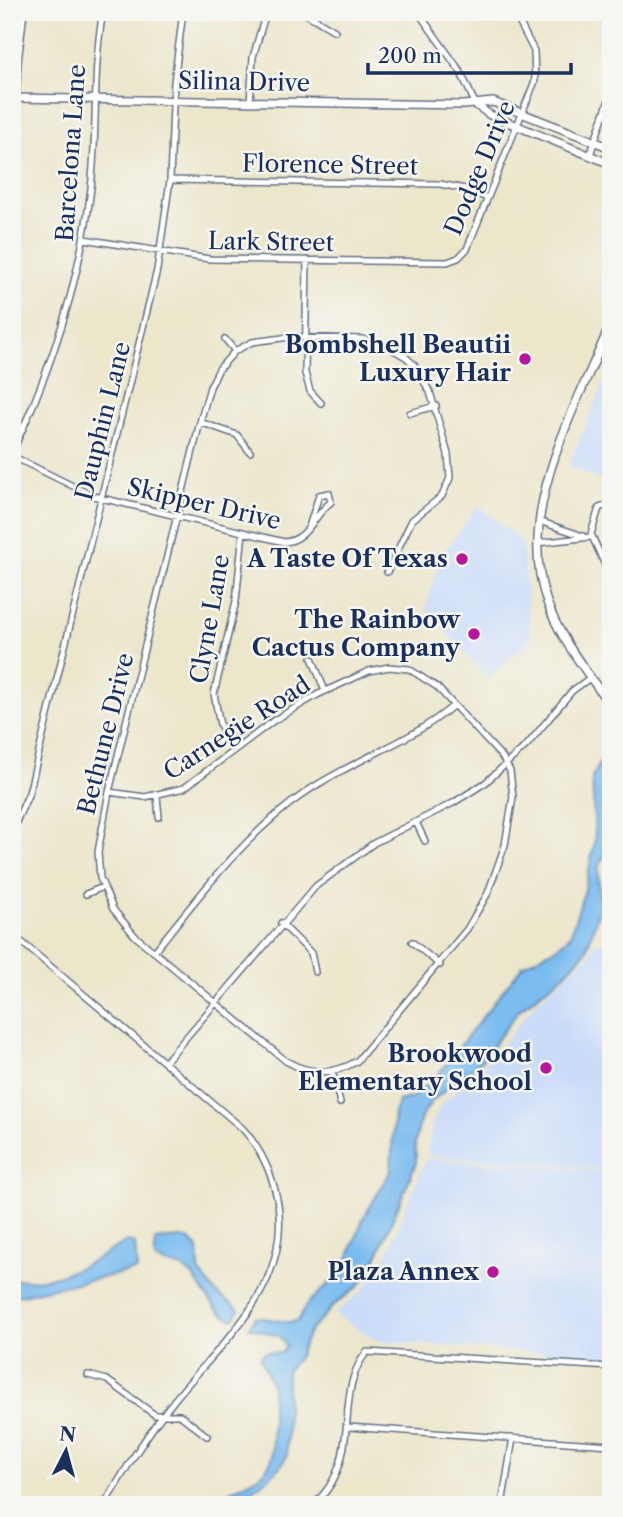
<svg xmlns="http://www.w3.org/2000/svg" width="623" height="1517" font-family="'Libre Caslon Text',serif">
<rect width="100%" height="100%" fill="#f6f6f2"/>
<filter id="ink" filterUnits="userSpaceOnUse"><feTurbulence type="fractalNoise" baseFrequency=".0143" numOctaves="2"/><feDisplacementMap in="SourceGraphic" scale="14" xChannelSelector="R" yChannelSelector="G"/><feConvolveMatrix kernelMatrix="1 2 1 2 8 2 1 2 1" color-interpolation-filters="sRGB"/></filter>
<filter id="wash" filterUnits="userSpaceOnUse"><feTurbulence type="fractalNoise" baseFrequency=".00686" numOctaves="4" result="noise"/><feDisplacementMap in="SourceGraphic" scale="28" xChannelSelector="R" yChannelSelector="G"/><feGaussianBlur stdDeviation="1.57" result="paint"/><feColorMatrix in="noise" values="0 0 0 0 0 0 0 0 0 0 0 0 0 0 0 0 0 1.4 0 .05"/><feComposite in="paint" operator="in"/></filter>
<g filter="url(#wash)">
<rect width="100%" height="100%" fill="#ece6cb"/>
<!-- built -->
<path fill="#cbdcf9" d="M611 367V485L568 466Z
M478 505 522 542 531 639 488 678 425 609 442 555Z
M596 942 611 944V1169L427 1156 432 1124 441 1105 495 1054 531 1008 588 956Z
M426 1159 611 1171V1358L378 1341 334 1314 362 1291 387 1254Z"/>
<!-- water -->
<path fill="#7abcef" stroke="#4a76a6" stroke-width="2" d="M611 742V779L606 804 610 823 606 852 598 869 600 907 586 951 565 974 519 1010 483 1059 433 1100 421 1117 415 1143 416 1163 376 1259 359 1286 334 1305 309 1332 298 1358 287 1370V1455C279 1476 235 1505 213 1505 228 1484 267 1484 272 1456V1386L260 1356 265 1352 282 1353 286 1345 279 1336 249 1327 256 1317C270 1317 286 1326 299 1320L306 1305 343 1271 364 1217 391 1171 394 1113 399 1101 413 1097 436 1077 523 965 556 948 570 936 585 889 595 840 592 777Z
M182 1238 190 1240 198 1248 199 1271 216 1293 239 1309 234 1319C210 1314 205 1284 187 1271 178 1264 164 1265 155 1259V1240Z
M127 1241 135 1244 137 1270 12 1297V1280C20 1278 26 1281 35 1280 69 1277 99 1258 127 1241Z"/>
</g>
<g filter="url(#ink)">
<g fill="none" stroke-linecap="round" stroke-linejoin="round">
<defs>
<path id="minor" d="M303 12 335 31
M418 12 460 71 476 105
M603 12 611 37
M250 102 253 57 266 12
M590 155 611 94
M170 180 440 184 465 189 487 198
M12 195 18 62 24 12
M84 239 209 259 447 262 458 258 467 249 535 81 534 51 514 12
M307 260 305 373 310 391 321 403
M225 339 235 351
M410 413 436 406
M200 422 237 435 250 452
M12 452C53 367 80 281 91 188 98 129 92 70 103 12
M12 456 93 496 284 542C308 541 314 514 331 502L329 493 319 495 309 527
M611 504 599 508 591 534 611 578
M539 521 583 536
M537 543 591 537
M312 658 325 691
M234 749 220 725 214 694 236 601 243 532
M109 792 145 797 184 788 273 721 317 695 369 671 389 667 409 669 437 687 502 757 510 771 513 797 505 845 488 893 467 929 357 1061C334 1075 310 1075 286 1061L135 936 113 909 100 878 98 852 109 792 200 422 210 387 219 369 235 351 252 342 290 337 362 339 385 345 406 357 414 365 430 392 448 454 450 478 442 496 412 520 387 572
M157 796 159 817
M416 822 425 841
M12 831 29 793 157 270 170 180 174 82 183 12
M86 894 103 887
M281 923 311 953 315 972
M12 934 242 1128C262 1150 273 1175 278 1204 291 1289 219 1344 172 1403 146 1435 125 1470 104 1505
M412 942 440 965
M154 952C200 895 245 834 306 792 354 759 410 743 454 705
M165 1062 316 886 374 843 453 803 485 783 527 745 572 691 591 677
M332 1071 340 1103
M88 1375 107 1380 155 1415H180L207 1436
M348 1427 611 1445
M313 1505C366 1459 331 1394 367 1352L611 1367
M502 1505 513 1438"/>
<path id="tertiary" d="M12 98 464 105 493 102 611 148
M476 105 490 115 611 164
M611 323C577 406 514 511 547 602 560 640 589 674 611 707"/>
</defs>
<!-- minor casing -->
<use href="#minor" stroke="#646f84" stroke-width="8"/>
<!-- tertiary casing -->
<use href="#tertiary" stroke="#646f84" stroke-width="10"/>
<!-- minor -->
<use href="#minor" stroke="#fff" stroke-width="5"/>
<!-- tertiary -->
<use href="#tertiary" stroke="#fff" stroke-width="7"/>
</g>
</g>
<!-- markers -->
<g fill="#b5179e" stroke="#f6f6f2" stroke-width="2.5">
<circle cx="525" cy="359" r="7"/>
<circle cx="462" cy="559" r="7"/>
<circle cx="474" cy="634" r="7"/>
<circle cx="546" cy="1068" r="7"/>
<circle cx="493" cy="1272" r="7"/>
</g>
<g text-anchor="middle" stroke-width="5" stroke-linejoin="round" paint-order="stroke">
<!-- street labels -->
<g font-size="24" fill="#1b2f5e" stroke="#f6f6f2">
<text transform="translate(244 82) rotate(1)" y="8">Silina Drive</text>
<text transform="translate(71 153) rotate(-86)" y="8">Barcelona Lane</text>
<text transform="translate(330 165) rotate(1)" y="8">Florence Street</text>
<text transform="translate(480 168) rotate(-67)" y="8">Dodge Drive</text>
<text transform="translate(271 242) rotate(1)" y="8">Lark Street</text>
<text transform="translate(103 421) rotate(-76)" y="8">Dauphin Lane</text>
<text transform="translate(204 504) rotate(13)" y="8">Skipper Drive</text>
<text transform="translate(210 619) rotate(-80)" y="8">Clyne Lane</text>
<text transform="translate(237 728) rotate(-33)" y="8">Carnegie Road</text>
<text transform="translate(106 734) rotate(-76)" y="8">Bethune Drive</text>
</g>
<!-- poi labels -->
<g font-size="24" font-weight="bold" fill="#1b2f5e" stroke="#f6f6f2" text-anchor="end">
<text x="511" y="353">Bombshell Beautii<tspan x="511" dy="28">Luxury Hair</tspan></text>
<text x="448" y="567">A Taste Of Texas</text>
<text x="460" y="628">The Rainbow<tspan x="460" dy="28">Cactus Company</tspan></text>
<text x="532" y="1062">Brookwood<tspan x="532" dy="28">Elementary School</tspan></text>
<text x="479" y="1280">Plaza Annex</text>
</g>
</g>
<!-- margin -->
<rect width="623" height="1517" fill="none" stroke="#f6f6f2" stroke-width="42"/>
<!-- north arrow -->
<g transform="translate(66 1451) rotate(6)" stroke="#f6f6f2" stroke-width="5" paint-order="stroke">
<path d="M0-5L12 26L0 18L-12 26Z" fill="#1b2f5e"/>
<text y="-10" font-size="19" font-weight="bold" text-anchor="middle" fill="#1b2f5e">N</text>
</g>
<!-- scale -->
<path d="M368 63v10h203v-10" fill="none" stroke="#1b2f5e" stroke-width="3.5"/>
<text x="378" y="63" font-size="21" fill="#1b2f5e" stroke="#f6f6f2" stroke-width="5" paint-order="stroke">200 m</text>
</svg>
